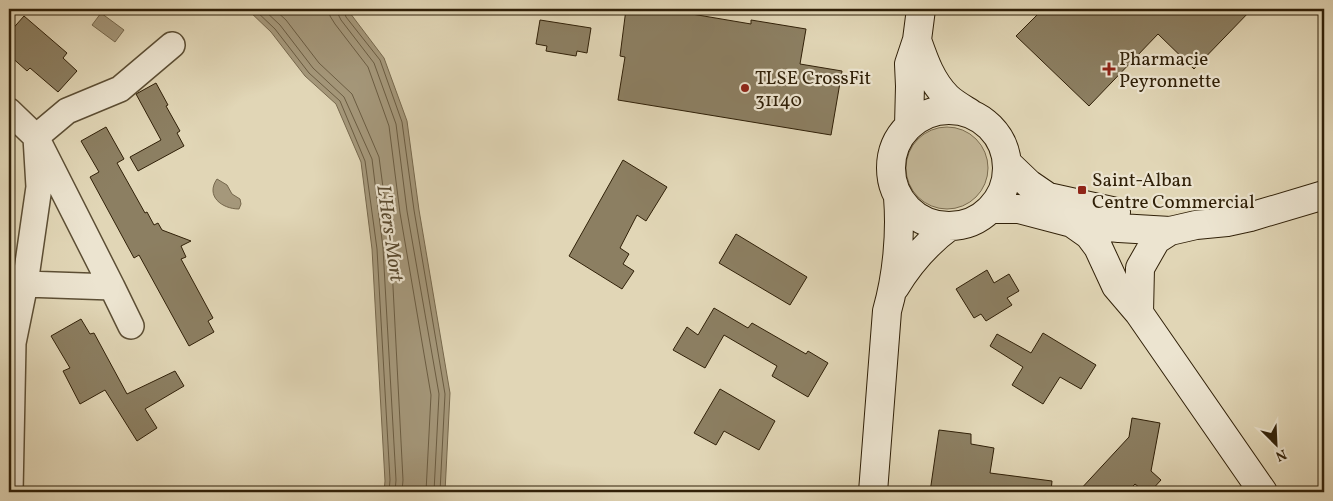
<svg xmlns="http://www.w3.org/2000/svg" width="1333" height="501" font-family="Vollkorn,serif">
<rect width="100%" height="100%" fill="#e1d6b6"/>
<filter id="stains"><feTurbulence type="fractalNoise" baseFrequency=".004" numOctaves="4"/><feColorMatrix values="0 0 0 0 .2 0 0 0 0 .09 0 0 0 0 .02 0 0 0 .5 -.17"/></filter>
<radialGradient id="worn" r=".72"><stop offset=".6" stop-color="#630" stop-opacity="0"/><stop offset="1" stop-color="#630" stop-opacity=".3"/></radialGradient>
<!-- green -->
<path fill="#c3b798" stroke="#7a6c50" d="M906 168a41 41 0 1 1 82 0a41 41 0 1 1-82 0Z"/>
<!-- water -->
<path fill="#a5987b" stroke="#76684d" d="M247 9H347L384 58 407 121 419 210 450 393 445 492H384L385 481 372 249 361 162 336 104 305 76 271 32Z
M101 13 124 30 115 42 92 25Z
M217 179 227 185 232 194 240 199 241 204 239 209C222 209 205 196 217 179Z"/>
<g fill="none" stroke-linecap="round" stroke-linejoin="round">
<!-- shore -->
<path stroke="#6a5c42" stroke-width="1" d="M254 9 275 29 309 73 340 101 365 161 377 249 390 480 389 492
M263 9 280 25 313 68 344 97 372 159 383 248 396 480 395 492
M274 9 286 20 319 63 352 94 379 157 391 248 403 480 402 492
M329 9 330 16 335 24 368 67 389 126 400 213 431 395 426 492
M337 9 338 14 341 20 374 63 396 124 407 211 439 394 434 492
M343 9 346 17 380 60 402 122 414 210 445 394 440 492"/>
</g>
<!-- building -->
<path fill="#8c7f62" stroke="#302008" d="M626 9H681L680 12 751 24V20L806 29 800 64 842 71 831 135 618 100 625 57 620 56Z
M1043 9H1252L1194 69 1158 34 1089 106 1016 36Z
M24 16 67 53 63 58 77 71 58 92 30 68 27 71 9 55V33Z
M540 20 591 28 587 53 577 51 576 56 546 51 547 46 536 44Z
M156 83 168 105 166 106 180 131 177 133 184 146 138 171 130 157 161 140 136 94Z
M106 127 124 159 117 163 145 213 147 212 154 225 158 223 162 230 191 241 181 246 186 257 181 259 213 318 208 321 214 332 189 346 139 255 134 258 90 177 99 172 81 141Z
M623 160 667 187 646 221 637 215 620 248 629 254 623 264 634 271 622 289 569 256Z
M736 234 807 277 790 305 719 263Z
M987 270 994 283 1009 274 1019 291 1007 298 1012 305 986 321 981 314 974 318 956 289Z
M714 308 748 328 752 323 806 354 808 351 828 363 808 397 772 376 777 366 724 335 705 368 673 350 687 327 698 335Z
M81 319 90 334 94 333 127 394 175 371 184 386 145 409 157 428 137 441 105 390 80 404 63 371 70 368 51 336Z
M1043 333 1096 365 1081 389 1060 377 1043 404 1012 385 1023 367 990 346 997 334 1031 353Z
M720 389 775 421 759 450 724 431 716 445 694 433Z
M1132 418 1160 423 1151 471 1161 480 1150 492H1145L1135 484 1127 492H1078L1129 437Z
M939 430 971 434V444L994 448 990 473 1052 481 1051 492H930Z"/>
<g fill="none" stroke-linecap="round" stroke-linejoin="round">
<defs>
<path id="street" d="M9 111 36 137 112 287
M36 137 67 111 120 89 172 45
M25 284 112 287 131 326
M10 492 13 343 25 284 39 187 36 137"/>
<path id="secondary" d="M917 40C924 60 931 81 947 97 953 103 962 108 970 113
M891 168a58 58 0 1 1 116 0a58 58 0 1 1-116 0Z
M909 126 910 86 909 64 917 40 921 9
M1007 163 1029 184 1048 197 1116 212
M990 209H1019L1072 223 1119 228 1170 231 1196 225 1227 222 1250 217 1324 195
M1072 223 1089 235 1098 247 1116 286 1139 313 1263 492
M895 287C910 262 927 243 950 226
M1139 313 1140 268 1156 240 1170 231
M873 492 887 311C897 276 901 234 898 197"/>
</defs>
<!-- street casing -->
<use href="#street" stroke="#5c4e34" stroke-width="28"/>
<!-- secondary casing -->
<use href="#secondary" stroke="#302008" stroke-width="30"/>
<!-- street -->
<use href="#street" stroke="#ece4d0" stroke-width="25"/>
<!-- secondary -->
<use href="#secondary" stroke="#ece4d0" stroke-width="28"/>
</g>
<!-- markers -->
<g fill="#8f2418" stroke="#ece4d0" stroke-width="2">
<path d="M1106.5 61.5h5v5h5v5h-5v5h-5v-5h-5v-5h5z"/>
<circle cx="745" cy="88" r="5"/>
<rect x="1077" y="185" width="10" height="10" rx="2.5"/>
</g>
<g text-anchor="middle" stroke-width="4.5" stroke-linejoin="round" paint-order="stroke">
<!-- poi labels -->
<g font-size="19" fill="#302008" stroke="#ece4d0" text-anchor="start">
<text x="1119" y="65">Pharmacie<tspan x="1119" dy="22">Peyronnette</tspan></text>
<text x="755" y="84">TLSE CrossFit<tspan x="755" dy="22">31140</tspan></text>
<text x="1092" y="186">Saint-Alban<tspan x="1092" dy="22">Centre Commercial</tspan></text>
</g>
<!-- water labels -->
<g font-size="20" font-style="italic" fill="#594a30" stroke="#ece4d0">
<text transform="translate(391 233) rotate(82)" y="7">L'Hers-Mort</text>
</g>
</g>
<!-- margin -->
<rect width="1333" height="501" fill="none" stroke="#e1d6b6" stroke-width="30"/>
<rect x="10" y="10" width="1313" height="481" fill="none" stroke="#302008" stroke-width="2.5"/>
<rect x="15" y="15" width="1303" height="471" fill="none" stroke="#302008"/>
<!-- north arrow -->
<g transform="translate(1276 444) rotate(156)" stroke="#ece4d0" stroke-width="4" paint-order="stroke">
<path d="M0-4L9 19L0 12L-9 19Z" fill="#302008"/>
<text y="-8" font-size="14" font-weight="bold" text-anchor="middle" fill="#302008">N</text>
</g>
<rect width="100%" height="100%" filter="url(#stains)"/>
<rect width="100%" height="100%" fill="url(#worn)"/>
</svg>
